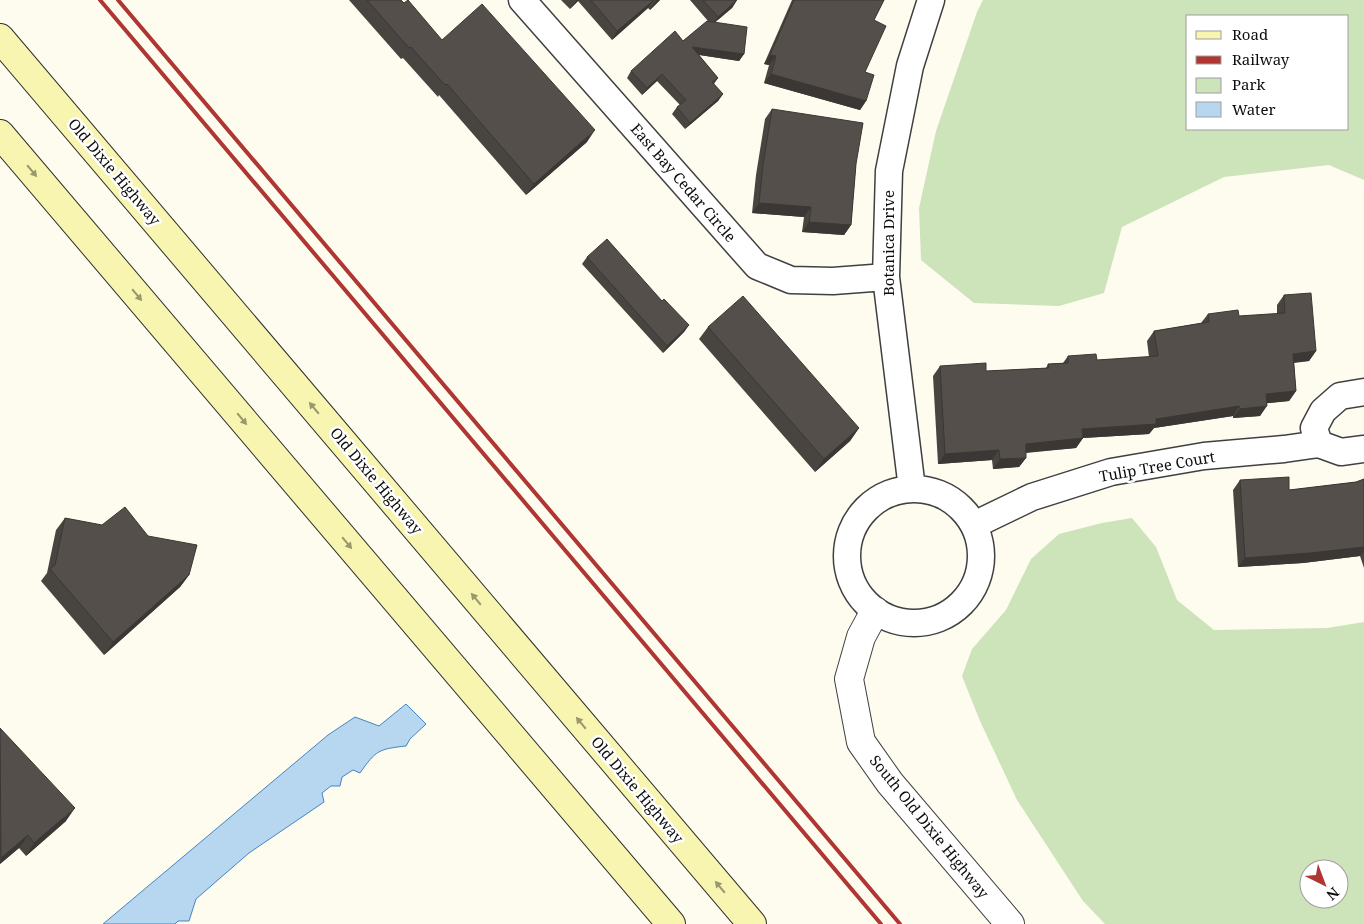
<svg xmlns="http://www.w3.org/2000/svg" width="1364" height="924" font-family="'Noto Serif',serif">
<rect width="100%" height="100%" fill="#fdfcee"/>
<!-- green -->
<path fill="#cde4bb" fill-rule="evenodd" d="M983 0H1364V180L1329 165 1224 177 1122 227 1104 293 1059 306 974 303 921 260 919 208 936 131 977 12ZM1188 16H1348V129H1188Z
M1132 518 1156 547 1177 600 1214 630 1327 628 1364 622V924H1105L1083 901 1017 800 980 721 962 676 972 649 1006 610 1031 559 1059 534 1102 523ZM1309 869H1339V899H1309Z"/>
<!-- water -->
<path fill="#b7d6f0" stroke="#4585c0" d="M406 704 426 724 410 739 406 746C379 749 376 750 360 773L353 770 342 777 340 786H331L322 793 324 802 249 853 196 899 189 921H178L175 924H103L328 735 355 717 379 726Z"/>
<g fill="none" stroke-linecap="round" stroke-linejoin="round">
<defs>
<path id="minor" d="M522 0 757 266 791 280 833 281 886 277
M1319 444 1314 428 1323 411 1340 396 1364 392
M912 489 886 277 889 171 910 66 931 0
M847 556a67 67 0 1 1 134 0a67 67 0 1 1-134 0Z
M974 525 1032 497 1111 472 1204 456 1284 449 1319 444 1341 452 1364 449"/>
<path id="tertiary" d="M875 611 861 637 849 679 861 742 890 783 1010 924"/>
<path id="secondary" d="M0 38 752 924
M0 134 671 924"/>
</defs>
<!-- minor casing -->
<use href="#minor" stroke="#404040" stroke-width="29"/>
<!-- tertiary casing -->
<use href="#tertiary" stroke="#404040" stroke-width="30"/>
<!-- secondary casing -->
<use href="#secondary" stroke="#2f2f2f" stroke-width="30"/>
<!-- minor -->
<use href="#minor" stroke="#fff" stroke-width="26"/>
<!-- tertiary -->
<use href="#tertiary" stroke="#fff" stroke-width="28"/>
<!-- secondary -->
<use href="#secondary" stroke="#f7f5af" stroke-width="28"/>
<!-- rail -->
<path stroke="#af3632" stroke-width="4" d="M100 0 881 924
M118 0 900 924"/>
</g>
<!-- wall -->
<path fill="#484440" d="M349 0H401L442 40 587 142 526 195 439 95 438 97 403 58 401 59Z
M561 0H660L650 10 648 8 612 40 578 1 570 9Z
M690 0H737L732 8 715 22 744 54 739 61 699 55 718 78 714 84 723 94 718 101 685 129 672 114 677 107 680 105 657 81 642 95 627 78 631 71 683 41 708 21Z
M792 0H884L874 20 865 72 866 101 860 110 764 83 769 65 764 64Z
M772 109 856 164 851 225 844 235 802 232 804 217 752 213 756 175 765 119Z
M587 257 662 301 689 325 684 332 663 353 582 264Z
M1284 295 1316 351 1309 361 1294 363 1296 391 1289 401 1267 403 1260 416 1233 418V416L1154 428 1149 434 1083 438 1076 448 1026 453V458L1019 467 993 469 992 460 938 464 933 376 940 366 986 371 1046 368 1048 364 1063 363 1068 356 1097 360 1149 357 1147 341 1154 331 1201 323 1208 314 1239 316 1277 314V305Z
M708 327 859 428 850 441 815 472 699 339Z
M1364 479V568L1360 556 1303 563 1238 567 1233 490 1240 480 1289 490 1356 482Z
M65 518 148 536 189 575 180 587 104 655 41 581 47 573 56 530Z
M0 728 66 821 26 856 19 848 0 864Z"/>
<!-- shaded-wall -->
<path fill="#3b3734" d="M576 0H579L570 9 576 1Z
M654 0 648 8 612 40 617 31Z
M657 0H660L650 10 655 2Z
M737 0 732 8 712 25 718 17Z
M692 47 744 54 739 61 687 53Z
M770 55 776 56 769 65 764 64Z
M662 74 657 81 642 95 647 88Z
M771 74 866 101 860 110 764 83Z
M723 94 718 101 685 129 690 123Z
M595 130 587 142 526 195 534 184Z
M759 203 811 207 804 217 752 213Z
M809 222 851 225 844 235 802 232Z
M689 325 684 332 663 353 667 346Z
M1316 351 1309 361 1286 363 1293 354Z
M1296 391 1289 401 1259 404 1266 394Z
M1239 406 1233 416 1154 428 1149 434 1083 438 1076 448 1019 453 1026 444 1082 429Z
M1267 406 1260 416 1233 418 1240 409Z
M859 428 850 441 815 472 824 459Z
M999 450 992 460 938 464 945 454Z
M1026 458 1019 467 993 469 1000 459Z
M1364 547V551L1360 556 1303 563 1238 567 1245 558Z
M189 575 180 587 104 655 113 642Z
M75 808 66 821 26 856 34 843Z
M28 835 19 848 0 864 1 858Z"/>
<!-- building -->
<path fill="#544f4a" stroke="#3b3734" d="M367 0H401L404 3 408 0 442 40 482 4 595 130 534 184 447 84 445 85 411 47 409 48Z
M591 0H654L617 31Z
M703 0H737L718 17Z
M794 0H884L874 20 886 26 865 72 874 75 866 101 771 74 776 56 770 55Z
M707 21 747 27 744 54 692 47 718 78 712 82 723 94 690 123 677 107 686 100 662 74 647 88 631 71 675 31 683 41Z
M772 109 863 123 856 164 851 225 809 222 811 207 759 203 763 165Z
M607 239 662 301 664 299 689 325 667 346 587 257Z
M1311 293 1316 351 1293 354 1296 391 1266 394 1267 406 1240 409 1239 406 1156 419V424L1082 429 1083 438 1026 444V458L1000 459 999 450 945 454 940 366 986 363V371L1049 368 1048 364 1068 363V356L1096 354 1097 360 1158 356 1154 331 1209 322 1208 314 1238 310 1239 316 1285 313 1284 295Z
M743 296 859 428 824 459 708 327Z
M1289 477V490L1356 482 1364 479V547L1310 553 1245 558 1240 480Z
M125 507 148 536 197 545 189 575 113 642 50 569 55 565 65 518 102 525Z
M0 728 75 808 34 843 28 835 1 858Z"/>
<!-- one-way arrows -->
<defs><path id="oneway-solid" d="M-6-.8H1V-3.2L6.5 0L1 3.2V.8H-6Z" transform="scale(1.25)"/></defs>
<g fill="#99986e">
<use href="#oneway-solid" transform="translate(32 171) rotate(50)"/>
<use href="#oneway-solid" transform="translate(137 295) rotate(50)"/>
<use href="#oneway-solid" transform="translate(314 408) rotate(-130)"/>
<use href="#oneway-solid" transform="translate(242 419) rotate(50)"/>
<use href="#oneway-solid" transform="translate(347 543) rotate(50)"/>
<use href="#oneway-solid" transform="translate(476 599) rotate(-130)"/>
<use href="#oneway-solid" transform="translate(581 723) rotate(-130)"/>
<use href="#oneway-solid" transform="translate(720 887) rotate(-130)"/>
</g>
<g text-anchor="middle" stroke-width="5" stroke-linejoin="round" paint-order="stroke">
<!-- street labels -->
<g font-size="15" fill="#0d0d0d" stroke="#fff">
<text transform="translate(114 172) rotate(50)" y="5">Old Dixie Highway</text>
<text transform="translate(683 183) rotate(49)" y="5">East Bay Cedar Circle</text>
<text transform="translate(889 243) rotate(-90)" y="5">Botanica Drive</text>
<text transform="translate(1157 467) rotate(-10)" y="5">Tulip Tree Court</text>
<text transform="translate(376 481) rotate(50)" y="5">Old Dixie Highway</text>
<text transform="translate(637 790) rotate(50)" y="5">Old Dixie Highway</text>
<text transform="translate(929 827) rotate(51)" y="5">South Old Dixie Highway</text>
</g>
</g>
<!-- legend -->
<rect x="1186" y="15" width="162" height="115" fill="#ffffff" stroke="#9e9e9e"/>
<rect x="1196" y="31" width="25" height="8" fill="#f7f5af" stroke="#9e9e9e"/>
<text x="1232" y="40" font-size="15" fill="#0d0d0d">Road</text>
<rect x="1196" y="56" width="25" height="8" fill="#af3632" stroke="#9e9e9e"/>
<text x="1232" y="65" font-size="15" fill="#0d0d0d">Railway</text>
<rect x="1196" y="78" width="25" height="15" fill="#cde4bb" stroke="#9e9e9e"/>
<text x="1232" y="90" font-size="15" fill="#0d0d0d">Park</text>
<rect x="1196" y="102" width="25" height="15" fill="#b7d6f0" stroke="#9e9e9e"/>
<text x="1232" y="115" font-size="15" fill="#0d0d0d">Water</text>
<!-- north arrow -->
<g transform="translate(1324 884) rotate(138)"><circle r="24" fill="#ffffff" stroke="#9e9e9e"/>
<path d="M0-4L9 19L0 12L-9 19Z" fill="#af3632"/>
<text y="-8" font-size="14" font-weight="bold" text-anchor="middle" fill="#0d0d0d">N</text>
</g>
</svg>
